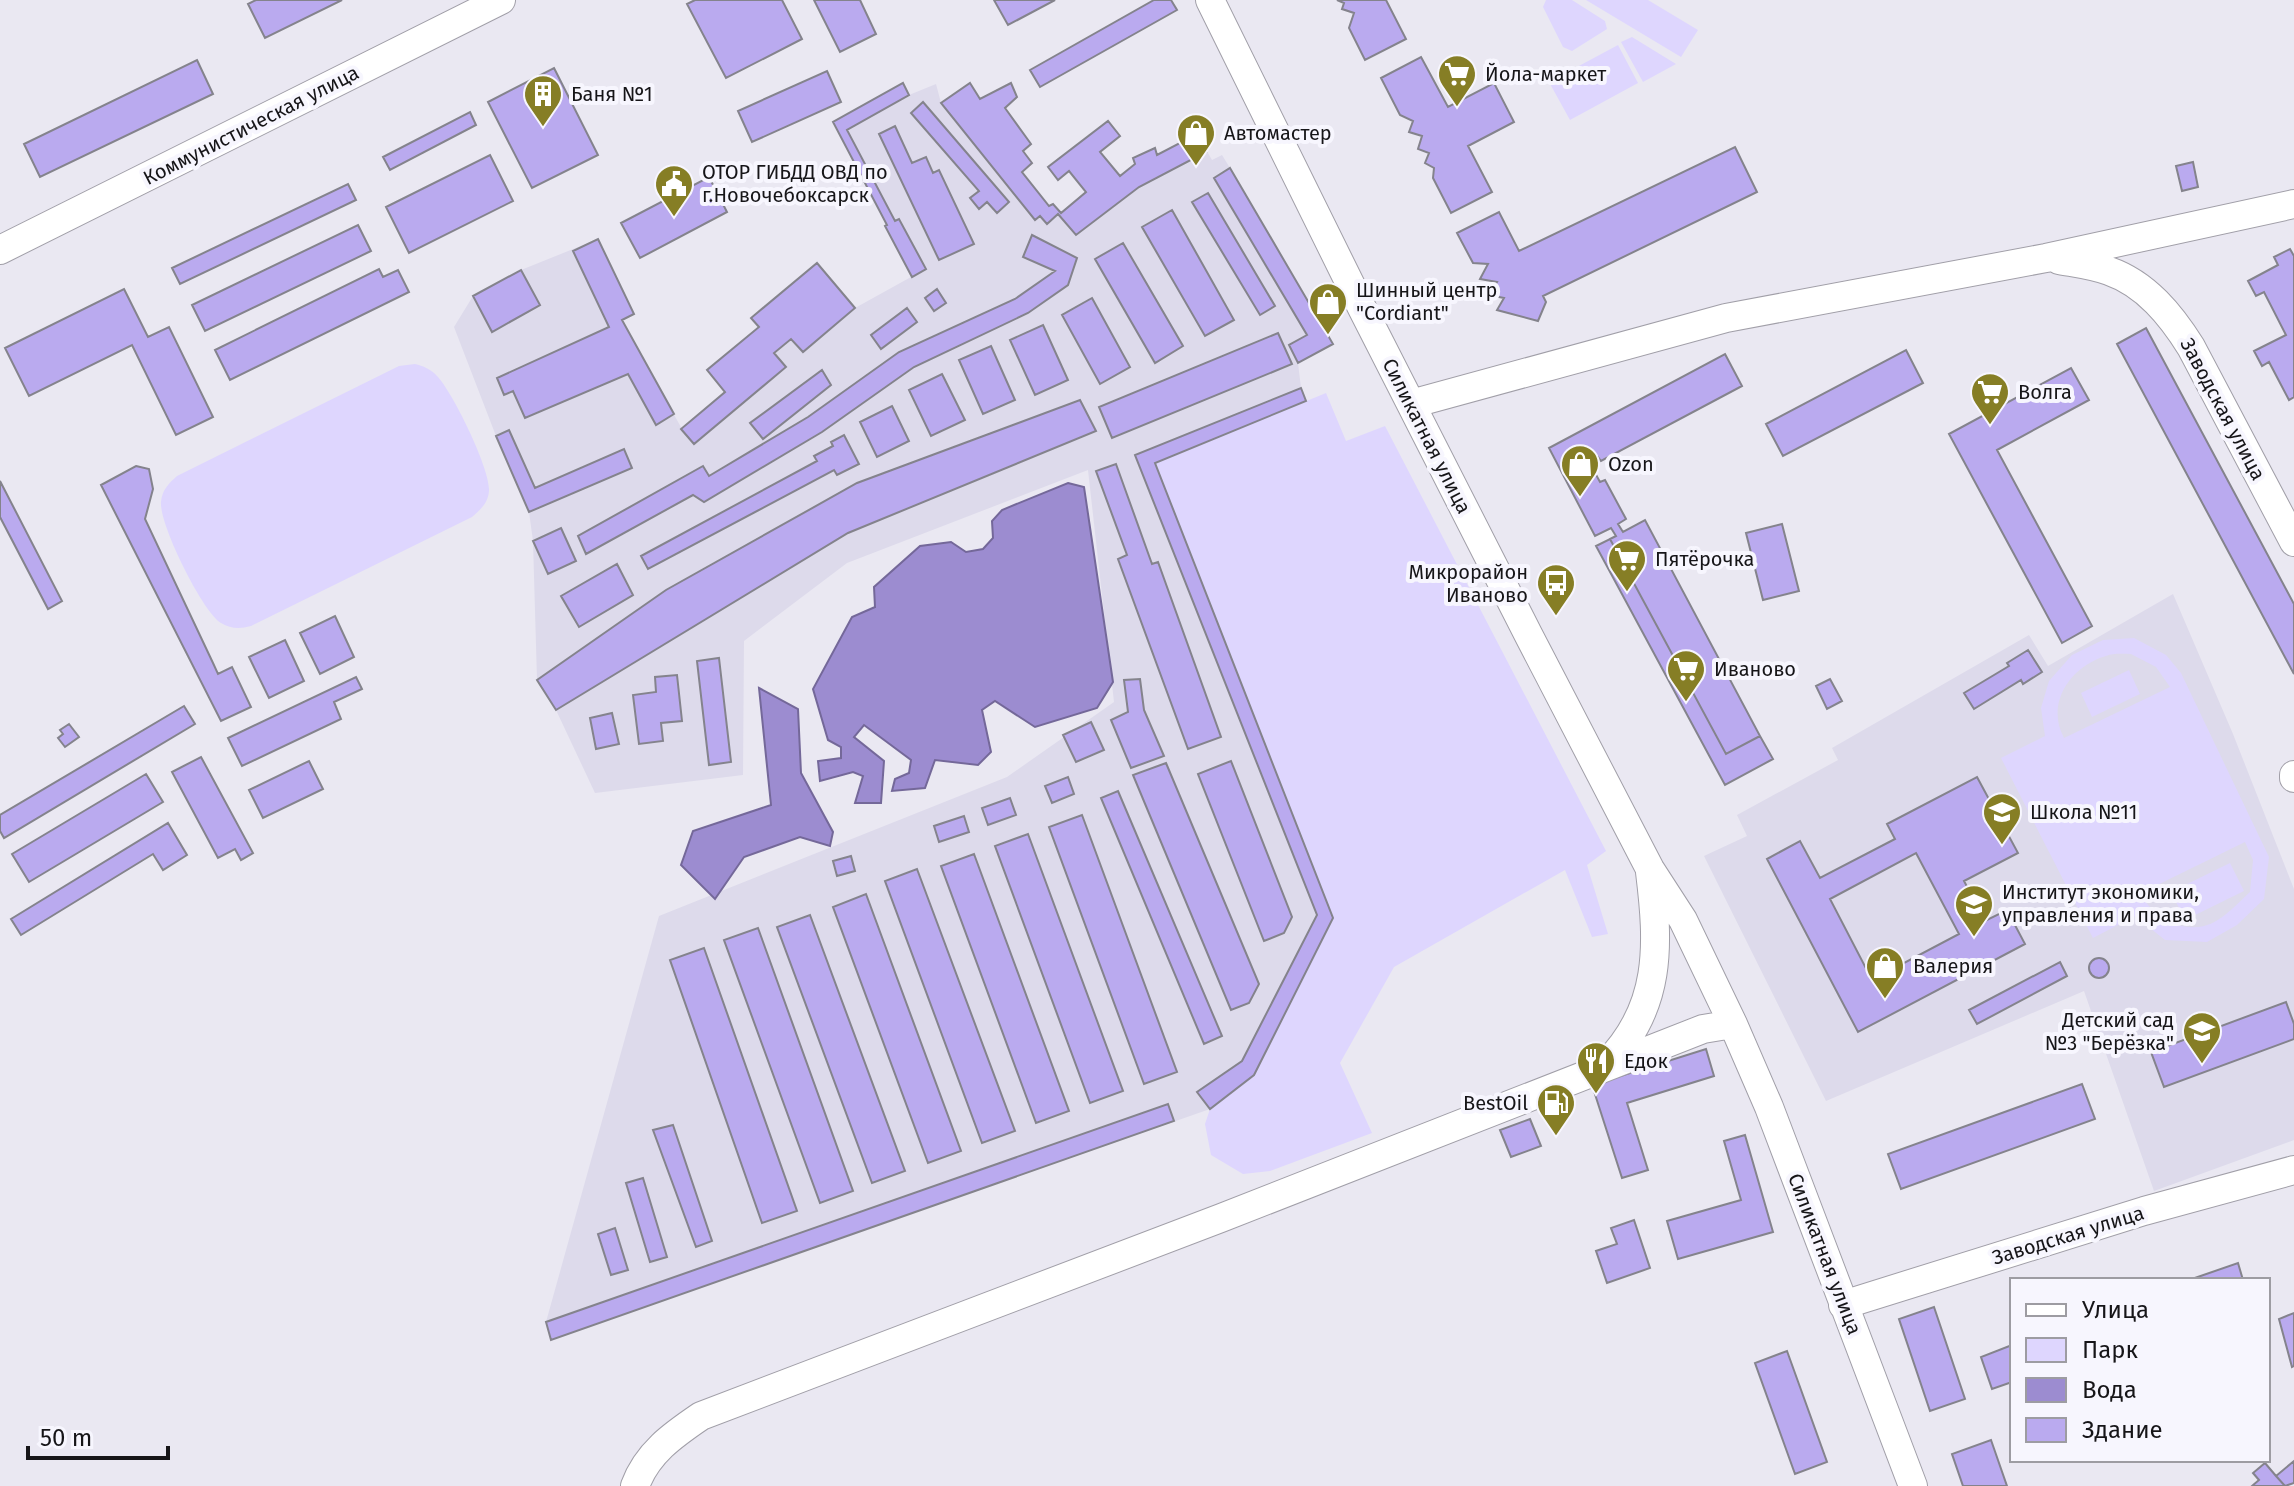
<svg xmlns="http://www.w3.org/2000/svg" width="2294" height="1486" font-family="'Fira Sans',sans-serif">
<rect width="100%" height="100%" fill="#eae8f2"/>
<!-- built -->
<path fill="#dddaeb" d="M903 83 909 95 936 84 941 103 970 83 980 99 1011 83 1017 97 1005 109 1031 144 1023 151 1032 163 1022 172 1049 206 1053 204 1061 212 1086 192 1070 171 1058 180 1048 167 1108 121 1120 136 1101 152 1120 176 1135 164 1133 158 1155 148 1158 154 1197 134 1212 160 1222 155 1230 168 1333 344 1298 363 1301 388 1306 401 1155 463 1333 918 1254 1075 1210 1109 551 1340 546 1322 659 916 1007 777 1114 702 1088 470 847 563 744 641 743 775 595 793 556 710 537 680 533 541 529 512 496 436 454 327 473 296 521 270 598 239 634 314 622 321 682 429 725 392 707 370 758 327 751 318 817 263 855 308 911 277 885 226 887 224 833 122Z
M2173 594 2233 734 2294 889V1140L2154 1191 2084 991 1826 1101 1704 856 1747 836 1737 815 1838 760 1832 748 2029 635 2048 666Z"/>
<!-- green -->
<path fill="#ded6fe" fill-rule="evenodd" d="M1546 0H1572L1605 21 1607 29 1572 51 1563 47 1543 7Z
M1586 0H1648L1698 30 1681 57Z
M1632 37 1676 64 1643 82 1621 42Z
M1618 45 1638 83 1570 120 1549 82Z
M415 364C423 366 431 369 437 376 452 391 491 470 489 491 488 503 481 509 472 517L251 626C240 629 231 629 221 623 202 611 159 524 161 502 162 490 169 483 177 476L399 366Z
M1326 393 1346 441 1385 426 1606 851 1587 865 1608 934 1592 937 1565 870 1394 967 1340 1063 1372 1133 1270 1171 1243 1174 1211 1155 1205 1124 1210 1109 1254 1075 1333 918 1155 463Z
M2134 638 2166 655 2181 673 2269 857 2264 899 2237 925 2207 942 2165 940 2135 916 2093 938 2001 758 2045 736 2041 708 2049 681 2072 655 2103 640ZM2131 654 2156 667 2170 687 2064 738C2045 703 2071 666 2106 656 2113 653 2123 654 2131 654ZM2245 842 2253 860 2250 892C2237 904 2221 922 2204 926 2178 932 2151 916 2141 893Z
M2129 670 2140 694 2092 717 2081 693Z
M2230 863 2244 891 2185 920 2171 892Z"/>
<!-- water -->
<path fill="#9c8cd0" stroke="#746899" stroke-width="2" d="M1068 483 1084 487 1113 682 1097 708 1035 727 995 701 982 710 991 752 978 765 935 760 925 788 892 791 895 779 909 773 911 760 864 725 854 737 884 761 881 803H855L863 776 853 772 820 781 818 761 841 758V747L828 740 813 689 852 617 875 607 874 587 920 546 951 542 966 552 983 549 993 538 992 521 1002 510Z
M759 688 798 709 801 773 833 832 830 846 800 837 744 857 715 899 681 865 693 831 771 805Z"/>
<!-- building -->
<path fill="#baaaef" stroke="#84838c" stroke-width="2" fill-rule="evenodd" d="M256 0H342L265 38 248 4Z
M695 0H782L802 39 726 78 687 4Z
M814 0H860L876 34 840 52Z
M994 0H1055L1008 25Z
M1154 0H1171L1177 10 1040 87 1030 70Z
M1337 0H1386L1406 39 1365 60 1349 28 1354 13 1342 9 1344 3Z
M1421 57 1448 107 1494 83 1514 122 1468 146 1492 192 1451 213 1433 178 1434 168 1425 163 1429 153 1418 149 1422 136 1409 132 1413 121 1400 115 1381 78Z
M197 60 213 94 40 177 24 144Z
M554 68 598 155 532 188 488 102Z
M827 71 841 102 752 142 738 111Z
M903 83 909 95 847 130 895 221 899 219 926 269 912 277 885 226 887 225 833 122Z
M970 83 980 99 1011 83 1017 97 1005 108 1031 144 1023 151 1032 163 1022 172 1049 206 1053 204 1061 213 1086 192 1069 171 1058 180 1048 167 1108 121 1120 136 1100 152 1120 176 1135 164 1133 158 1155 148 1157 155 1197 134 1206 152 1139 187 1076 235 1058 214 1047 224 1040 216 1035 220 941 103Z
M923 102 1009 202 997 213 987 202 979 209 970 198 979 191 911 113Z
M470 112 476 125 390 170 383 157Z
M895 126 912 163 926 157 933 173 939 170 974 244 939 260 879 134Z
M1735 147 1757 192 1543 296 1546 302 1538 321 1497 310 1504 298 1489 295 1497 282 1480 279 1488 264 1473 263 1457 233 1499 212 1519 251Z
M490 155 513 201 409 253 386 207Z
M2193 162 2198 187 2182 191 2176 166Z
M1230 168 1333 344 1298 363 1289 345 1307 335 1214 178Z
M709 177 727 212 640 258 621 223Z
M348 184 356 200 180 284 172 268Z
M1208 193 1275 306 1260 315 1192 202Z
M1172 210 1234 320 1205 336 1142 227Z
M358 225 371 251 205 331 192 305Z
M1032 235 1077 258 1068 285 1028 313 914 367 822 432 704 502 693 495 586 554 578 536 703 466 709 476 808 417 899 352 1015 299 1055 271 1023 257Z
M598 239 634 314 622 320 674 414 656 425 628 374 525 418 513 391 504 395 497 378 609 327 573 251Z
M1123 243 1183 346 1155 363 1095 259Z
M2290 249 2294 256V397L2289 400 2269 362 2262 366 2254 351 2286 335 2264 292 2256 296 2248 281 2278 265 2274 257Z
M817 263 855 308 803 352 791 339 774 353 786 367 694 444 681 429 725 392 707 370 759 327 751 318Z
M379 269 383 277 398 270 409 292 230 380 215 350Z
M521 270 540 305 492 332 473 296Z
M124 289 148 337 169 327 213 417 176 435 132 345 29 396 5 348Z
M937 289 946 303 934 311 925 298Z
M1092 298 1130 367 1100 384 1062 315Z
M907 308 917 322 881 349 871 335Z
M1043 325 1068 380 1035 395 1010 340Z
M2146 328 2294 604V674L2117 344Z
M1278 333 1292 364 1112 438 1099 407Z
M991 346 1015 400 983 414 959 360Z
M1906 350 1923 383 1783 456 1766 424Z
M1725 354 1742 386 1601 461 1598 457 1589 462 1600 482 1605 480 1626 519 1618 524 1623 532 1645 520 1760 736 1726 754 1610 539 1616 536 1611 528 1595 536 1549 448Z
M2071 368 2089 400 1997 450 2092 626 2062 643 1949 434Z
M822 370 831 385 763 439 750 423Z
M942 374 965 420 931 436 909 390Z
M1301 388 1306 401 1155 463 1333 918 1254 1075 1210 1109 1197 1092 1242 1061 1317 915 1135 455Z
M1080 400 1096 431 848 533 556 710 537 680 666 590 857 483Z
M892 406 909 441 877 457 860 422Z
M509 430 535 488 624 449 632 468 529 512 496 436Z
M844 435 859 464 837 475 834 470 648 569 641 556 817 461 814 456 833 446 831 442Z
M1116 464 1152 564 1158 562 1221 737 1188 749 1118 559 1127 555 1096 471Z
M136 466 149 469 153 489 145 519 213 663 218 674 232 667 251 707 221 721 101 485Z
M0 481 62 601 48 609 0 517Z
M1782 524 1799 591 1763 600 1746 533Z
M561 528 576 561 548 574 533 541Z
M1610 539 1726 754 1760 736 1773 759 1725 785 1596 546Z
M617 564 633 595 579 627 561 596Z
M335 616 354 657 320 674 300 633Z
M285 640 304 681 269 698 249 657Z
M2028 650 2042 672 2023 684 2021 680 1974 709 1964 693 2009 666 2007 663Z
M719 658 731 762 709 765 697 661Z
M677 675 682 721 661 723 663 741 639 744 633 695 656 692 655 677Z
M356 677 362 689 334 702 341 719 242 766 228 738Z
M1140 679 1144 710 1164 756 1131 768 1111 720 1128 712 1124 680Z
M1830 679 1842 701 1827 709 1816 686Z
M184 706 195 724 4 838 0 831V815Z
M612 713 619 744 596 749 590 718Z
M1091 722 1104 750 1076 762 1063 735Z
M69 724 79 737 65 747 58 738 63 734 60 730Z
M201 757 253 853 241 860 235 849 218 858 172 772Z
M309 761 323 789 263 818 249 790Z
M1231 761 1292 917 1284 933 1264 941 1198 774Z
M1166 763 1259 984 1249 1003 1231 1010 1133 775Z
M146 774 163 802 29 882 12 854Z
M1068 777 1074 794 1052 803 1045 786Z
M1977 777 2018 853 1964 881 1985 921 2007 910 2025 944 1858 1032 1767 859 1800 841 1820 878 1895 839 1887 824ZM1916 853 1959 934 1872 980 1830 899Z
M1118 791 1222 1036 1204 1044 1101 798Z
M1010 798 1016 815 988 825 982 808Z
M1082 815 1177 1072 1144 1084 1049 827Z
M964 816 969 832 939 842 934 826Z
M168 823 187 855 163 870 153 854 21 935 11 919Z
M1028 834 1123 1091 1090 1103 995 846Z
M974 854 1069 1111 1036 1123 941 866Z
M851 856 855 871 837 876 833 861Z
M917 869 1015 1131 982 1143 885 881Z
M866 894 961 1151 928 1163 833 907Z
M810 915 905 1171 872 1183 777 927Z
M758 928 853 1191 820 1203 724 940Z
M704 948 797 1211 762 1223 670 960Z
M2089 968a10 10 0 1 1 20 0a10 10 0 1 1-20 0Z
M2060 962 2067 976 1977 1024 1969 1010Z
M2286 1002 2294 1024V1039L2164 1087 2151 1052Z
M1706 1049 1714 1076 1627 1103 1648 1170 1622 1178 1592 1085Z
M2082 1084 2095 1119 1901 1189 1888 1154Z
M1168 1104 1174 1121 551 1340 546 1322Z
M1530 1119 1541 1146 1511 1157 1500 1130Z
M673 1125 712 1241 696 1247 653 1130Z
M1745 1135 1773 1232 1678 1259 1667 1221 1741 1200 1724 1141Z
M643 1178 667 1257 650 1262 626 1183Z
M1634 1220 1650 1268 1607 1283 1596 1251 1617 1244 1611 1228Z
M615 1228 628 1270 611 1275 598 1234Z
M2238 1263 2243 1280H2189Z
M1934 1307 1965 1399 1930 1411 1899 1319Z
M2294 1313V1366L2292 1367 2279 1319Z
M2012 1345V1382L1992 1389 1981 1357Z
M1787 1351 1827 1462 1795 1474 1755 1363Z
M1991 1440 2007 1486H1963L1952 1454Z
M2294 1461V1483L2285 1486 2276 1476Z
M2265 1463 2276 1476 2285 1486H2252L2259 1480 2253 1473Z"/>
<g fill="none" stroke-linecap="round" stroke-linejoin="round">
<defs>
<path id="minor" d="M1210 0 1362 308 1528 634 1650 869 1683 920 1733 1024 1769 1107 1913 1486
M0 250 501 0
M2059 260C2075 263 2093 265 2109 271 2146 284 2171 315 2191 347L2294 542
M1411 404 1726 318 2046 258 2294 204
M2294 775V778
M1606 1064C1662 1008 1659 945 1650 872
M1843 1305 2144 1211 2294 1170
M635 1486C647 1453 673 1435 701 1416L1221 1218 1703 1029 1733 1024"/>
</defs>
<!-- minor casing -->
<use href="#minor" stroke="#a19fa8" stroke-width="30"/>
<!-- minor -->
<use href="#minor" stroke="#fff" stroke-width="28"/>
</g>
<!-- icons -->
<defs>
<symbol id="supermarket-pin" viewBox="-11 -11 22 30"><path d="M0 17L-7.5 6A9.5 9.5 0 1 1 7.5 6Z" fill="#867e25" stroke="#f7f6fe"/><path d="M-6-5.5h2.5l.6 2H6L4.5 2H-2.5L-4.4-4H-6ZM-1.5 3.2a1.3 1.3 0 1 0 .1 0ZM3 3.2a1.3 1.3 0 1 0 .1 0Z" fill="#fff"/></symbol>
<symbol id="building-pin" viewBox="-11 -11 22 30"><path d="M0 17L-7.5 6A9.5 9.5 0 1 1 7.5 6Z" fill="#867e25" stroke="#f7f6fe"/><path d="M-4-6H4V6H1V3H-1V6H-4ZM-2.5-4.3h1.7v1.8h-1.7ZM.8-4.3h1.7v1.8H.8ZM-2.5-1h1.7V.8h-1.7ZM.8-1h1.7V.8H.8Z" fill="#fff"/></symbol>
<symbol id="shop-pin" viewBox="-11 -11 22 30"><path d="M0 17L-7.5 6A9.5 9.5 0 1 1 7.5 6Z" fill="#867e25" stroke="#f7f6fe"/><path d="M-5-2.5h2.3a2.7 3.5 0 0 1 5.4 0H5L5.5 6h-11ZM-1.5-2.5h3a1.5 2.3 0 0 0-3 0Z" fill="#fff"/></symbol>
<symbol id="civic-pin" viewBox="-11 -11 22 30"><path d="M0 17L-7.5 6A9.5 9.5 0 1 1 7.5 6Z" fill="#867e25" stroke="#f7f6fe"/><path d="M-.6-6.5H3V-4.5H.6V-3L4-1V1h2V6H-6V1h2V-1L-.6-3ZM-1.2 2.5V6h2.4V2.5Z" fill="#fff"/></symbol>
<symbol id="bus-pin" viewBox="-11 -11 22 30"><path d="M0 17L-7.5 6A9.5 9.5 0 1 1 7.5 6Z" fill="#867e25" stroke="#f7f6fe"/><path d="M-5-6H5V4H4V6H2V4H-2V6H-4V4H-5ZM-3.5-4V0h7V-4ZM-3.5 1.2v1.5H-2V1.2ZM2 1.2v1.5H3.5V1.2Z" fill="#fff"/></symbol>
<symbol id="school-pin" viewBox="-11 -11 22 30"><path d="M0 17L-7.5 6A9.5 9.5 0 1 1 7.5 6Z" fill="#867e25" stroke="#f7f6fe"/><path d="M0-5L7-2L0 1L-7-2ZM-4 1L0 2.5L4 1V4Q0 6-4 4Z" fill="#fff"/></symbol>
<symbol id="university-pin" viewBox="-11 -11 22 30"><path d="M0 17L-7.5 6A9.5 9.5 0 1 1 7.5 6Z" fill="#867e25" stroke="#f7f6fe"/><path d="M0-5L7-2L0 1L-7-2ZM-4 1L0 2.5L4 1V4Q0 6-4 4Z" fill="#fff"/></symbol>
<symbol id="restaurant-pin" viewBox="-11 -11 22 30"><path d="M0 17L-7.5 6A9.5 9.5 0 1 1 7.5 6Z" fill="#867e25" stroke="#f7f6fe"/><path d="M-5-6h1v4h1v-4h1v4h1v-4h1v5L-1.5 .5V6h-2V.5L-5-1ZM5-6V6H3V1.5H1.5Q1.5-4 5-6Z" fill="#fff"/></symbol>
<symbol id="fuel-pin" viewBox="-11 -11 22 30"><path d="M0 17L-7.5 6A9.5 9.5 0 1 1 7.5 6Z" fill="#867e25" stroke="#f7f6fe"/><path d="M-5.5-6h7V0h2V4h1.3V-2.5L3-4.5l.8-.8L6-3V5H2.5V1h-1V6h-7ZM-4.2-4.7v3.2H.2V-4.7Z" fill="#fff"/></symbol>
</defs>
<g fill-rule="evenodd">
<use href="#supermarket-pin" x="1435" y="52" width="44" height="60"/>
<use href="#building-pin" x="521" y="72" width="44" height="60"/>
<use href="#shop-pin" x="1174" y="111" width="44" height="60"/>
<use href="#civic-pin" x="652" y="162" width="44" height="60"/>
<use href="#shop-pin" x="1306" y="280" width="44" height="60"/>
<use href="#supermarket-pin" x="1968" y="370" width="44" height="60"/>
<use href="#shop-pin" x="1558" y="442" width="44" height="60"/>
<use href="#supermarket-pin" x="1605" y="537" width="44" height="60"/>
<use href="#bus-pin" x="1534" y="561" width="44" height="60"/>
<use href="#supermarket-pin" x="1664" y="647" width="44" height="60"/>
<use href="#school-pin" x="1980" y="790" width="44" height="60"/>
<use href="#university-pin" x="1952" y="882" width="44" height="60"/>
<use href="#shop-pin" x="1863" y="944" width="44" height="60"/>
<use href="#school-pin" x="2180" y="1009" width="44" height="60"/>
<use href="#restaurant-pin" x="1574" y="1039" width="44" height="60"/>
<use href="#fuel-pin" x="1534" y="1081" width="44" height="60"/>
</g>
<g text-anchor="middle" stroke-width="8" stroke-linejoin="round" paint-order="stroke">
<!-- poi labels -->
<g font-size="20" fill="#161518" stroke="#f7f6fe" text-anchor="start">
<text x="1485" y="81">Йола-маркет</text>
<text x="571" y="101">Баня №1</text>
<text x="1224" y="140">Автомастер</text>
<text x="702" y="179">ОТОР ГИБДД ОВД по<tspan x="702" dy="23">г.Новочебоксарск</tspan></text>
<text x="1356" y="297">Шинный центр<tspan x="1356" dy="23">"Cordiant"</tspan></text>
<text x="2018" y="399">Волга</text>
<text x="1608" y="471">Ozon</text>
<text x="1655" y="566">Пятёрочка</text>
<text x="1528" y="579" text-anchor="end">Микрорайон<tspan x="1528" dy="23">Иваново</tspan></text>
<text x="1714" y="676">Иваново</text>
<text x="2030" y="819">Школа №11</text>
<text x="2002" y="899">Институт экономики,<tspan x="2002" dy="23">управления и права</tspan></text>
<text x="1913" y="973">Валерия</text>
<text x="2174" y="1027" text-anchor="end">Детский сад<tspan x="2174" dy="23">№3 "Берёзка"</tspan></text>
<text x="1624" y="1068">Едок</text>
<text x="1528" y="1110" text-anchor="end">BestOil</text>
</g>
<!-- street labels -->
<g font-size="20" fill="#161518" stroke="#f7f6fe">
<text transform="translate(251 125) rotate(-27)" y="7">Коммунистическая улица</text>
<text transform="translate(2223 409) rotate(62)" y="7">Заводская улица</text>
<text transform="translate(1427 436) rotate(63)" y="7">Силикатная улица</text>
<text transform="translate(2068 1235) rotate(-17)" y="7">Заводская улица</text>
<text transform="translate(1825 1254) rotate(69)" y="7">Силикатная улица</text>
</g>
</g>
<!-- legend -->
<rect x="2010" y="1278" width="260" height="184" fill="#f7f6fe" stroke="#9d9ca2" stroke-width="2"/>
<rect x="2026" y="1304" width="40" height="12" fill="#ffffff" stroke="#9d9ca2" stroke-width="2"/>
<text x="2082" y="1318" font-size="24" fill="#161518">Улица</text>
<rect x="2026" y="1338" width="40" height="24" fill="#ded6fe" stroke="#9d9ca2" stroke-width="2"/>
<text x="2082" y="1358" font-size="24" fill="#161518">Парк</text>
<rect x="2026" y="1378" width="40" height="24" fill="#9c8cd0" stroke="#9d9ca2" stroke-width="2"/>
<text x="2082" y="1398" font-size="24" fill="#161518">Вода</text>
<rect x="2026" y="1418" width="40" height="24" fill="#baaaef" stroke="#9d9ca2" stroke-width="2"/>
<text x="2082" y="1438" font-size="24" fill="#161518">Здание</text>
<!-- scale -->
<path d="M28 1446v12h140v-12" fill="none" stroke="#161518" stroke-width="4"/>
<text x="40" y="1446" font-size="24" fill="#161518" stroke="#f7f6fe" stroke-width="6" paint-order="stroke">50 m</text>
</svg>
